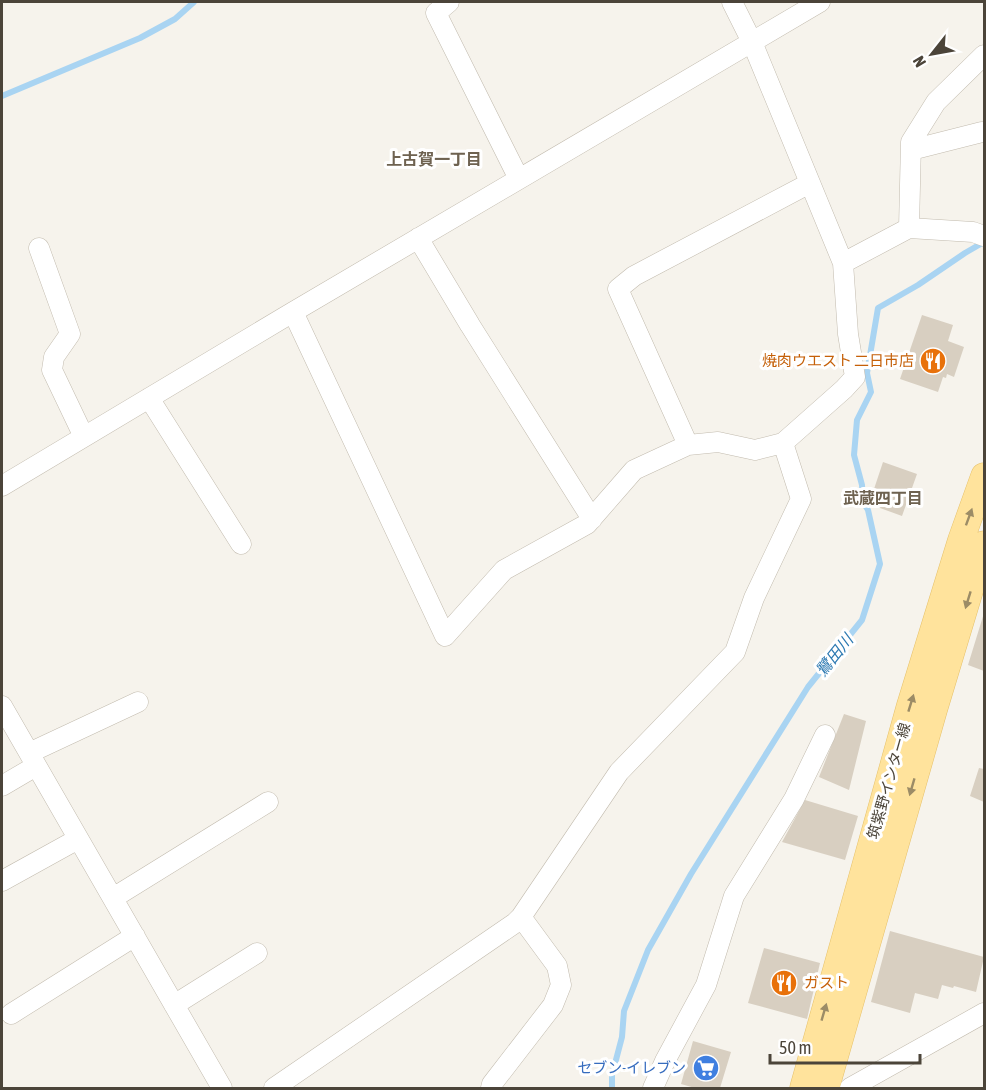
<svg xmlns="http://www.w3.org/2000/svg" width="986" height="1090" font-family="'Asap Condensed','Noto Sans JP',sans-serif">
<rect width="100%" height="100%" fill="#f6f3ec"/>
<g fill="none" stroke-linecap="round" stroke-linejoin="round">
<!-- stream -->
<path stroke="#a9d4f2" stroke-width="6" d="M2 96 140 38 175 19 194 2
M612 1088V1075L622 1037 624 1011 648 950 691 874 808 687 862 620 880 564 868 510 863 502 862 485 854 455 857 420 871 392 867 373 878 308 918 285 965 253 984 242"/>
</g>
<!-- building -->
<path fill="#d8cfc1" d="M922 315 953 325 948 341 964 347 954 377 947 374 946 378 943 377 938 392 900 379Z
M883 462 917 474 902 516 869 504Z
M984 613V671L968 665Z
M844 714 866 721 849 790 819 777Z
M979 768 984 769V802L970 796Z
M805 800 858 816 845 860 782 842Z
M890 931 984 957 976 992 954 986 953 988 942 985 938 999 915 993 910 1013 871 1002Z
M764 948 820 963 807 1019 748 1003Z
M693 1041 731 1052 720 1088H695L681 1084Z"/>
<g fill="none" stroke-linecap="round" stroke-linejoin="round">
<defs>
<path id="minor" d="M449 2 436 13 519 179
M911 150 982 132
M909 228 911 142 936 102 984 55
M418 238 470 325 592 519
M39 248 70 334 54 357 52 370 84 437
M843 263 909 228 973 232 984 236
M293 312 445 636 504 570 587 524 634 470 688 445 718 442 755 450 783 443 844 389 855 377 848 334 843 263 752 42 732 2
M149 398 241 544
M688 445 618 289 634 276 810 183
M2 486 293 312 820 2
M2 706 222 1088
M29 753 138 702
M2 786 36 766
M2 881 78 839
M113 898 268 802
M174 1005 257 953
M11 1014 135 936
M274 1088 515 923 521 917 619 772 735 652 754 598 801 499 783 443
M491 1088 492 1084 553 1005 561 985 557 966 521 917
M653 1088 665 1061 706 985 734 896 794 799 825 735
M850 1088 984 1013"/>
<path id="major" d="M803 1088 910 705 961 540 984 476
M826 1088 934 710 984 544"/>
</defs>
<!-- minor casing -->
<use href="#minor" stroke="#c2bbae" stroke-width="21"/>
<!-- major casing -->
<use href="#major" stroke="#e6c16a" stroke-width="27"/>
<!-- minor -->
<use href="#minor" stroke="#fff" stroke-width="20"/>
<!-- major -->
<use href="#major" stroke="#ffe39c" stroke-width="26"/>
</g>
<!-- one-way arrows -->
<defs><path id="oneway-solid" d="M-6-.8H1V-3.2L6.5 0L1 3.2V.8H-6Z" transform="scale(1.5)"/></defs>
<g fill="#9c8c66">
<use href="#oneway-solid" transform="translate(969 517) rotate(-70)"/>
<use href="#oneway-solid" transform="translate(968 600) rotate(107)"/>
<use href="#oneway-solid" transform="translate(911 703) rotate(-73)"/>
<use href="#oneway-solid" transform="translate(912 787) rotate(106)"/>
<use href="#oneway-solid" transform="translate(824 1012) rotate(-74)"/>
</g>
<!-- icons -->
<defs>
<symbol id="restaurant-disc" viewBox="-11 -11 22 22"><circle r="9.5" fill="#e8710a" stroke="#fff"/><path d="M-5-6h1v4h1v-4h1v4h1v-4h1v5L-1.5 .5V6h-2V.5L-5-1ZM5-6V6H3V1.5H1.5Q1.5-4 5-6Z" fill="#fff"/></symbol>
<symbol id="supermarket-disc" viewBox="-11 -11 22 22"><circle r="9.5" fill="#3f7fe0" stroke="#fff"/><path d="M-6-5.5h2.5l.6 2H6L4.5 2H-2.5L-4.4-4H-6ZM-1.5 3.2a1.3 1.3 0 1 0 .1 0ZM3 3.2a1.3 1.3 0 1 0 .1 0Z" fill="#fff"/></symbol>
</defs>
<g fill-rule="evenodd">
<use href="#restaurant-disc" x="918" y="346" width="30" height="30"/>
<use href="#restaurant-disc" x="769" y="968" width="30" height="30"/>
<use href="#supermarket-disc" x="691" y="1053" width="30" height="30"/>
</g>
<g text-anchor="middle" stroke-width="6" stroke-linejoin="round" paint-order="stroke">
<!-- food labels -->
<g font-size="15" fill="#c56008" stroke="#fff" text-anchor="end">
<text x="914" y="366">焼肉ウエスト 二日市店</text>
<text x="804" y="988" text-anchor="start">ガスト</text>
</g>
<!-- street labels -->
<g font-size="15" fill="#4b4439" stroke="#fff">
<text transform="translate(889 781) rotate(-74)" y="5">筑紫野インター線</text>
</g>
<!-- shop labels -->
<g font-size="15" fill="#366cbe" stroke="#fff" text-anchor="end">
<text x="686" y="1073">セブン-イレブン</text>
</g>
<!-- neighbourhood labels -->
<g font-size="16" font-weight="bold" fill="#6e6250" stroke="#fff">
<text x="434" y="165">上古賀一丁目</text>
<text x="883" y="504">武蔵四丁目</text>
</g>
<!-- water labels -->
<g font-size="16" font-style="italic" fill="#2e7ab2" stroke="#fff">
<text transform="translate(834 655) rotate(-51)" y="6">鷺田川</text>
</g>
</g>
<!-- border -->
<rect width="986" height="1090" fill="none" stroke="#4b4439" stroke-width="6"/>
<!-- north arrow -->
<g transform="translate(932 54) rotate(239)" stroke="#ffffff" stroke-width="4.5" paint-order="stroke">
<path d="M0-4.5L10 22L0 15L-10 22Z" fill="#4b4439"/>
<text y="-9" font-size="16" font-weight="bold" text-anchor="middle" fill="#4b4439">N</text>
</g>
<!-- scale -->
<path d="M770 1054v9h150v-9" fill="none" stroke="#4b4439" stroke-width="3"/>
<text x="779" y="1054" font-size="18" fill="#4b4439" stroke="#ffffff" stroke-width="4.5" paint-order="stroke">50 m</text>
</svg>
